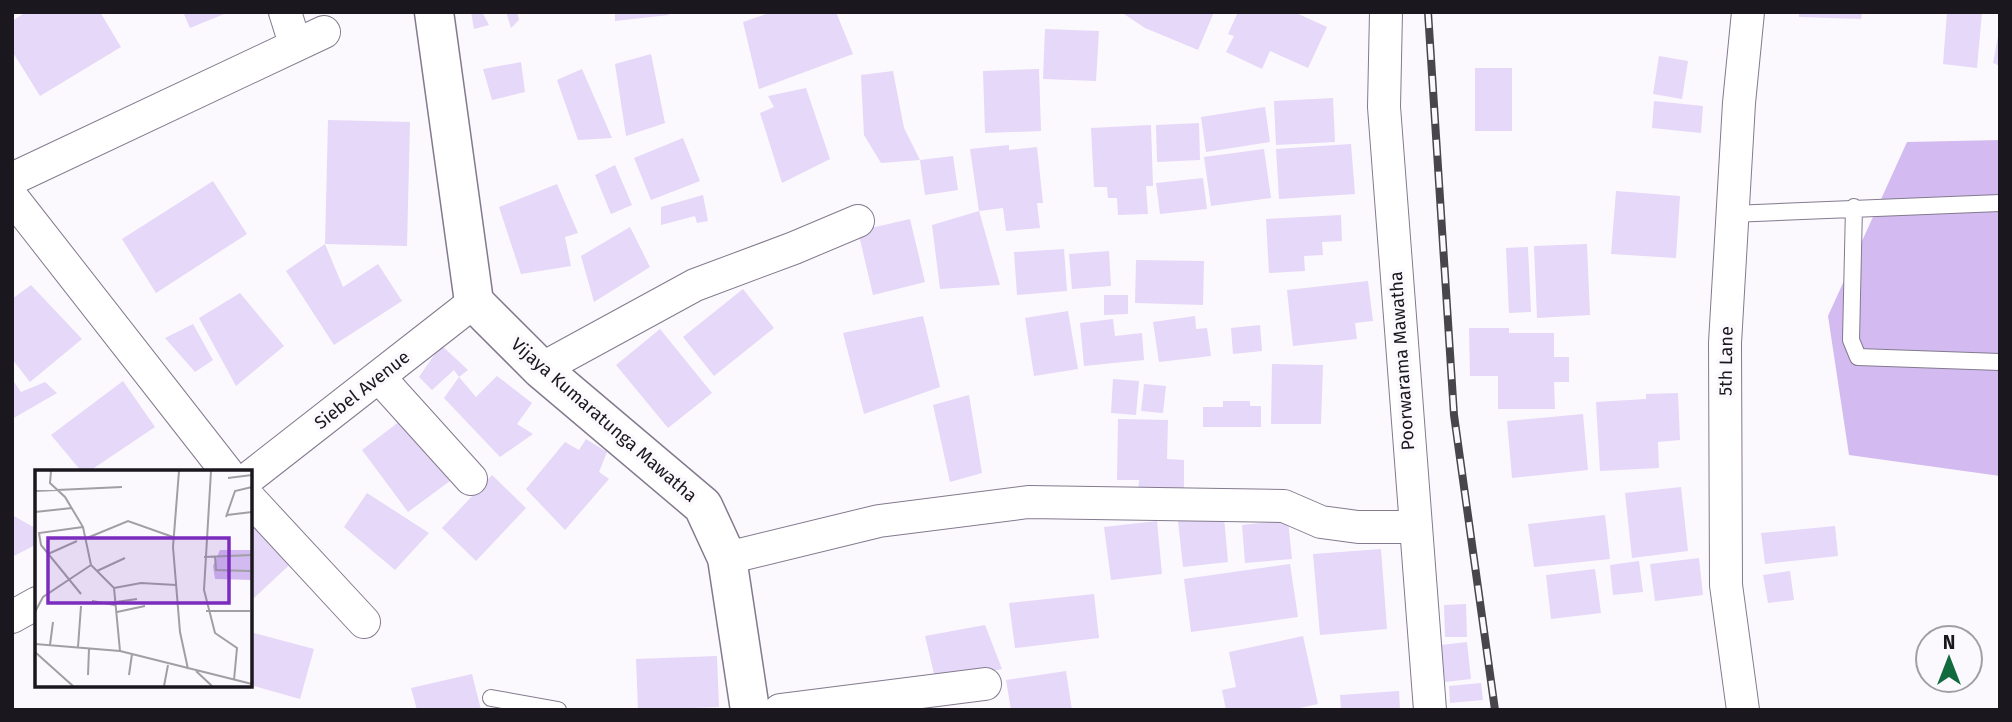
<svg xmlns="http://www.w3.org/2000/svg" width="2012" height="722" font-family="'Fira Sans',sans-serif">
<rect width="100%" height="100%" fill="#fbf9fd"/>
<!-- green -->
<path fill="#d3bbf1" d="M2000 140V476L1849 455 1828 316 1907 142Z"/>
<!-- building -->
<path fill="#e6d8f8" d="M26 12H100L121 47 40 96 12 51V21Z
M183 12H229L190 28Z
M471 12H482L489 25 474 29Z
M506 12H517L519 20 511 28Z
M615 12H668L669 15 615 21Z
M772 12H836L853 54 759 89 743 22Z
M1121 12H1214L1198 50 1145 28Z
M1238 12H1294L1327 27 1308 68 1270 51 1262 69 1226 52 1234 36 1228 34Z
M1799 12H1862L1861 19 1799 17Z
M1947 12H1982L1977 68 1943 64Z
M1045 29 1099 31 1096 81 1043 79Z
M1998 36H2000V66L1993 63Z
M651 54 665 123 626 136 615 64Z
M1659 56 1688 61 1682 99 1653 94Z
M521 62 525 92 492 100 483 69Z
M1475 68H1512V131H1475Z
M582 69 612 138 578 140 557 80Z
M1039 69 1041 131 985 133 983 71Z
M893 71 904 128 920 160 881 163 864 135 861 75Z
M806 88 830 159 782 183 760 113 774 107 768 96Z
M1333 98 1335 142 1276 145 1274 101Z
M1654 101 1703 106 1701 133 1652 128Z
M1265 107 1270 142 1206 152 1201 117Z
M328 120 410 122 407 246 325 244 343 287 378 264 402 301 334 345 286 271 325 244Z
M1199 123 1200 160 1157 162 1156 125Z
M1151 125 1153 186H1146L1148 214 1118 215 1117 198H1108L1107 187H1094L1091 128Z
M683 138 700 181 651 200 634 158Z
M1351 144 1355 194 1279 199 1276 149Z
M1009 145V150L1037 147 1043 203H1037L1040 228 1006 231 1003 208 979 211 970 149Z
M1264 149 1271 198 1211 206 1204 157Z
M953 156 958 190 925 195 920 160Z
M615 165 632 205 611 214 595 175Z
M1203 178 1207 209 1160 214 1156 183Z
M213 181 247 234 156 293 122 239Z
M557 184 578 233 565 237 571 266 521 274 499 207Z
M1616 191 1680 196 1676 258 1611 254Z
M703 195 708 221 697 223 695 216 661 225V207Z
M979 211 1000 285 940 289 932 225Z
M1341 215 1342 241 1322 242 1323 255 1304 256 1305 271 1269 273 1266 219Z
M910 219 925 282 873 295 858 231Z
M630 227 650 267 594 302 581 256Z
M1587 244 1590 315 1537 318 1534 246Z
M1528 247 1531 312 1509 313 1506 248Z
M1064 249 1067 291 1017 295 1014 252Z
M1109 251 1111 286 1072 289 1069 254Z
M1136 260 1204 261 1203 305 1135 303Z
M1368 281 1373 321 1355 323 1357 339 1293 346 1287 290Z
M31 285 82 339 30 382 12 359V299Z
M743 289 774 328 714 376 683 337Z
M240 293 284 346 236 386 199 318Z
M1104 295H1128V314L1104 315Z
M1068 311 1078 369 1034 376 1025 318Z
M923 316 940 387 864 414 843 333Z
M1195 316 1196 329 1207 328 1211 356 1159 362 1153 322Z
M1113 319 1115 336 1142 333 1144 360 1084 366 1080 323Z
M193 324 213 360 195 372 165 338Z
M1260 325 1262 351 1233 354 1231 328Z
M1469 328H1509V333H1554V357H1569V382H1554L1555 409H1498V376H1470Z
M660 329 712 393 668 428 616 365Z
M441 345 468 370 459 377 454 370 432 390 419 377Z
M1272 364 1323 365 1321 424H1271Z
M497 376 532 403 517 424 533 434 500 457 444 398 459 377 476 397Z
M12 379 21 392 45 382 57 393 12 419Z
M1113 379 1139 381 1136 415 1111 413Z
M123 381 155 427 88 472H82L51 435Z
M1144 384 1166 386 1163 413 1141 411Z
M1678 393 1680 440 1658 442 1659 468 1600 471 1596 402 1646 399V394Z
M969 395 982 473 950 482 933 405Z
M1223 401H1250V406H1261V427H1203V407H1223Z
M1583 414 1588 470 1512 478 1507 421Z
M404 418 450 481 408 512 362 450Z
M1118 419 1168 420 1167 459 1184 460V494H1138L1139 480H1117Z
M586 439 607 452 599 472 609 479 565 530 526 489 565 442 579 450Z
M492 475 526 508 476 561 442 528Z
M1681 487 1688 551 1632 558 1625 493Z
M367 493 429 533 395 570 344 527Z
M12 515 37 529V544L12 557Z
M1605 515 1610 559 1534 567 1528 524Z
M1224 517 1228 562 1183 567 1178 521Z
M250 519 300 555 253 599 250 597Z
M1288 520 1292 559 1245 563 1242 525Z
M1157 521 1162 574 1111 580 1104 527Z
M1835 526 1838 556 1765 564 1761 533Z
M1381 549 1387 629 1320 635 1313 554Z
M1699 558 1703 595 1655 601 1650 564Z
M1639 561 1643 592 1613 595 1610 565Z
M1290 564 1298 617 1191 632 1184 579Z
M1595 569 1601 613 1551 619 1546 575Z
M1790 571 1794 600 1768 603 1763 575Z
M1094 594 1099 638 1015 648 1009 603Z
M1466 604 1467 637H1445L1444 605Z
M985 625 1002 669 936 682 925 636Z
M250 632 314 649 300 699 250 685Z
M1303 636 1318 704 1291 710H1226L1222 690 1236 687 1229 652Z
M1467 642 1471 679 1445 682 1441 645Z
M717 656 719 707 638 710 636 659Z
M1066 671 1072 710H1011L1006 680Z
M472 674 481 710H417L411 688Z
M1481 683 1483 700 1450 703 1449 686Z
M1399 691 1400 710H1341L1340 695Z"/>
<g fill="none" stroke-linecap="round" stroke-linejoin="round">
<defs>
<path id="lane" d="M1854 207 1851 340 1858 357 2000 362
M1732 214 2000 203
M491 698 558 710"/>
<path id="street" d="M285 12 295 44
M1386 12 1384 107 1430 710
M12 179 324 32
M12 197 227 472
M541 369 695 285 794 248 858 221
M379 377 471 479
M250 477 474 302
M250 499 364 622
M727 558 879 521 1028 502 1284 506 1321 522 1358 527H1415
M12 617 37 603
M780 710 985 684
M1743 710 1726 585 1725 343 1739 103 1748 12"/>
<path id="secondary" d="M434 12 474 302 541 369 703 506 727 558 750 710"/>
</defs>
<!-- lane casing -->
<use href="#lane" stroke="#837a8e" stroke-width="18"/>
<!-- street casing -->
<use href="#street" stroke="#837a8e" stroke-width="34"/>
<!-- secondary casing -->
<use href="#secondary" stroke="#837a8e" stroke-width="41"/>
<!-- lane -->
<use href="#lane" stroke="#fff" stroke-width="16"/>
<!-- street -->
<use href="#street" stroke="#fff" stroke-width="32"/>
<!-- secondary -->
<use href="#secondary" stroke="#fff" stroke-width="38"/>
<defs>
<path id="rail" d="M1428 12 1454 415 1495 710"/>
</defs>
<!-- rail casing -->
<use href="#rail" stroke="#48454c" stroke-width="8"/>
<!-- rail -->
<use href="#rail" stroke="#fbf9fd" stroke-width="5" stroke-dasharray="16" stroke-linecap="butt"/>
</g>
<g text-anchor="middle" stroke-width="7" stroke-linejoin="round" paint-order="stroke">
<!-- street labels -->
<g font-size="18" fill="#1b171f" stroke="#fbf9fd">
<text transform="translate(1402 361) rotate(-94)" y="6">Poorwarama Mawatha</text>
<text transform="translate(1726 361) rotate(-89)" y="6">5th Lane</text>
<text transform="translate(362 390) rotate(-38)" y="6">Siebel Avenue</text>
<text transform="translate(604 420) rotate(41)" y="6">Vijaya Kumaratunga Mawatha</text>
</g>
</g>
<!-- overview -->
<g transform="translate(35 470)">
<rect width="217" height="217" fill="#fbf9fd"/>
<path d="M185 80H217V110L180 109 178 96Z" fill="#d3bbf1"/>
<path fill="none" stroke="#a19fa4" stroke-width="2" d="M16 1 15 13 30 27 48 57 56 95 79 118 85 181M144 1 138 77 145 162 153 199M176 1 169 120 180 163 202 178 199 210M193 8 217 5M0 21 87 17M0 42 37 38M192 45 217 42M191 47 200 21 217 17M52 68 93 51 138 67M13 84 42 71M180 86 181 100 215 101M169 87 217 85M62 101 90 88M79 118 106 113 141 115M46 124 6 75 4 63 48 57M57 131 80 135M81 132 102 129M171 141H215M0 142 8 127 56 95M82 142 110 136M0 174 85 181 217 214M15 175 18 152M43 177 46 136M0 182 38 216M161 201 177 216M53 205 54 179M94 205 97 184M129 216 133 195"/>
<path fill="#7b2cbf" fill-opacity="0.15" stroke="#7b2cbf" stroke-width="3.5" d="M13 68H194V133H13Z"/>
<rect width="217" height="217" fill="none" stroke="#1b171f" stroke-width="3.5"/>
</g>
<!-- border -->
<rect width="2012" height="722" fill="none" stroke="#1b171f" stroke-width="28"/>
<!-- north arrow -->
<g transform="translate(1949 659)"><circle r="33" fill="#fbf9fd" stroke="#a19fa4" stroke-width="2"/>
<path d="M0-5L12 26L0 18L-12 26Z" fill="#126b3e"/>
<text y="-10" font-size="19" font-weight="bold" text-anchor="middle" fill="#1b171f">N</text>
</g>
</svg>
